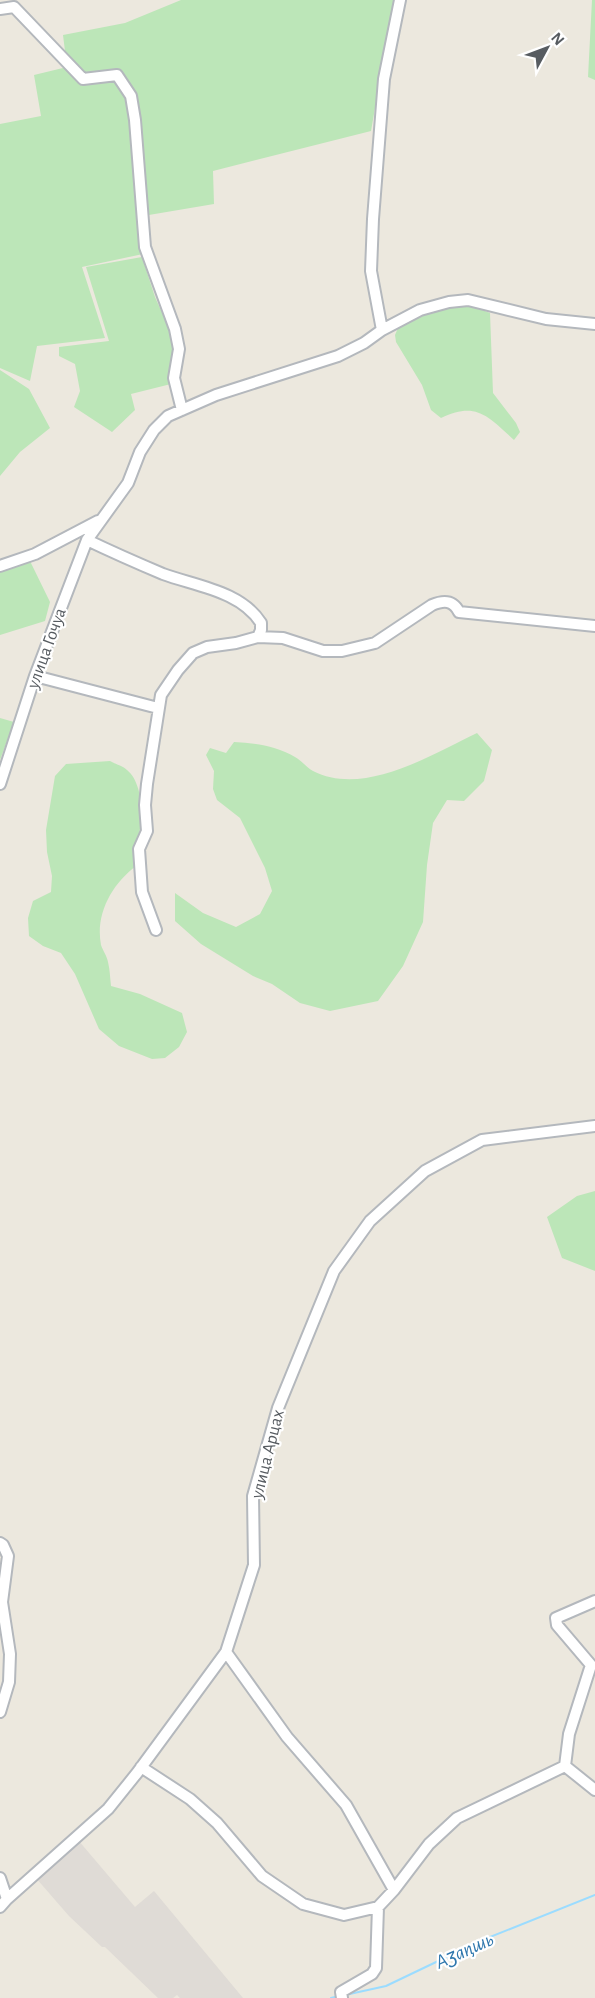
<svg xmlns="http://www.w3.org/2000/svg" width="595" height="1998" font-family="'Alegreya Sans',sans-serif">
<rect width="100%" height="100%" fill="#ece8de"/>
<!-- industrial -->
<path fill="#dfdbd6" d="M78 1840 135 1907 154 1891 243 1998H180L177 1995 173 1998H158L105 1947H102L69 1916 36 1878Z"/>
<!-- green -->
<path fill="#bce6b8" d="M181 0H394L371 131 213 171 214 204 137 217 143 254 82 267 105 338 37 346 30 381 0 368V124L41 116 34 75 67 67 63 35 125 23Z
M592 0H595V80L588 77Z
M142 257 155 297 171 333 173 361 171 384 131 394 135 410 112 432 74 407 80 391 75 364 59 356V347L109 341 86 267Z
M457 306H472L490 313 493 393 516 423 520 432 514 440C488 416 476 401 441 418L431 410 422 385 396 342 395 335 398 328 429 312Z
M0 370 29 389 50 428 20 452 0 476Z
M29 559 50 602 45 621 0 635V570Z
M0 718 14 722 0 760Z
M477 733 492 750 484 781 464 801 447 800 433 823 427 865 423 922 403 966 378 1001 330 1011 300 1003 272 984 253 976 201 944 175 921V893L203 913 236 927 260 914 272 891 265 868 240 818 217 800 213 789 214 771 206 755 210 748 226 753 234 742C255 743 276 746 295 757 302 761 307 768 313 771 364 797 431 755 477 733Z
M110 761C115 764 123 766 127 770 141 781 144 812 140 829 138 842 135 853 136 866 112 884 95 914 101 945 103 951 107 956 108 962 110 970 110 978 111 986L140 994 182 1013 187 1032 179 1047 165 1058 152 1059 119 1046 99 1029 75 974 61 953 43 946 29 936 28 918 33 901 51 892 52 876 47 852 46 830 55 776 66 764Z
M595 1191V1271L562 1258 547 1217 577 1196Z"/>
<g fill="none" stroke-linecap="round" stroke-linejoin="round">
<!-- stream -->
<path stroke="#9bdcff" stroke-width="2" d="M345 1995 386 1986 480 1941 595 1895
M331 1998 339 1996"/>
<defs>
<path id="minor" d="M0 9 14 7 83 79 117 75 131 96 135 120 145 247 175 329 179 349 174 378 182 410
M382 330 371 271 373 219 384 79 400 0
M87 540C112 552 137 563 163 574 196 586 241 591 261 623V630L258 637 236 643 207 647 193 653 178 670 161 695 147 784 145 805 147 831 139 849 142 892 156 930
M0 566 35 554 98 521
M258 637 283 638 323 651H342L375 643 432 605C444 600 453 600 459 612L595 626
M35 676 158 708
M0 784 35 676 87 540 128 483 140 452 154 430 168 416 216 395 338 356 364 343 382 330 420 310 449 302 468 300 546 319 595 324
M0 1543 3 1545 8 1556 2 1602 10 1654 9 1682 0 1712
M226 1652 287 1737 346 1805 394 1890
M565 1766 569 1734 591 1665 557 1625 556 1618 595 1601
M565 1766 595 1790
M141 1767 190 1799 217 1823 262 1876 303 1904 344 1915 378 1907 394 1890 429 1844 457 1818 565 1766
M0 1878 7 1899
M0 1907 7 1899 108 1809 137 1773 226 1652 254 1565 253 1496 278 1408 334 1271 370 1221 425 1171 482 1140 595 1126
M342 1998 341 1992 372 1974 376 1968 378 1907"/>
</defs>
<!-- minor casing -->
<use href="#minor" stroke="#b4b8bd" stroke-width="14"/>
<!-- minor -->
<use href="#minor" stroke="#fff" stroke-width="10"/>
</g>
<g text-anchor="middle" stroke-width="4.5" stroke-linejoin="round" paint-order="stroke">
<!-- street labels -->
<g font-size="18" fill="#575c61" stroke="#fff">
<text transform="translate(46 648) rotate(-70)" y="6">улица Гочуа</text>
<text transform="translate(267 1454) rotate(-76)" y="6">улица Арцах</text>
</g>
<!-- water labels -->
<g font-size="20" font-style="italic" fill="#3078ae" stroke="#fff">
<text transform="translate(464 1950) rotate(-24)" y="7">Аӡаԥшь</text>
</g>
</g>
<!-- north arrow -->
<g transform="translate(547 48) rotate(49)" stroke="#ffffff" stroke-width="4.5" paint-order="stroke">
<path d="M0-4.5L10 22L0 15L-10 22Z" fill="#575c61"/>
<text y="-9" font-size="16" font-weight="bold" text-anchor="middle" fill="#575c61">N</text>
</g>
</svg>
